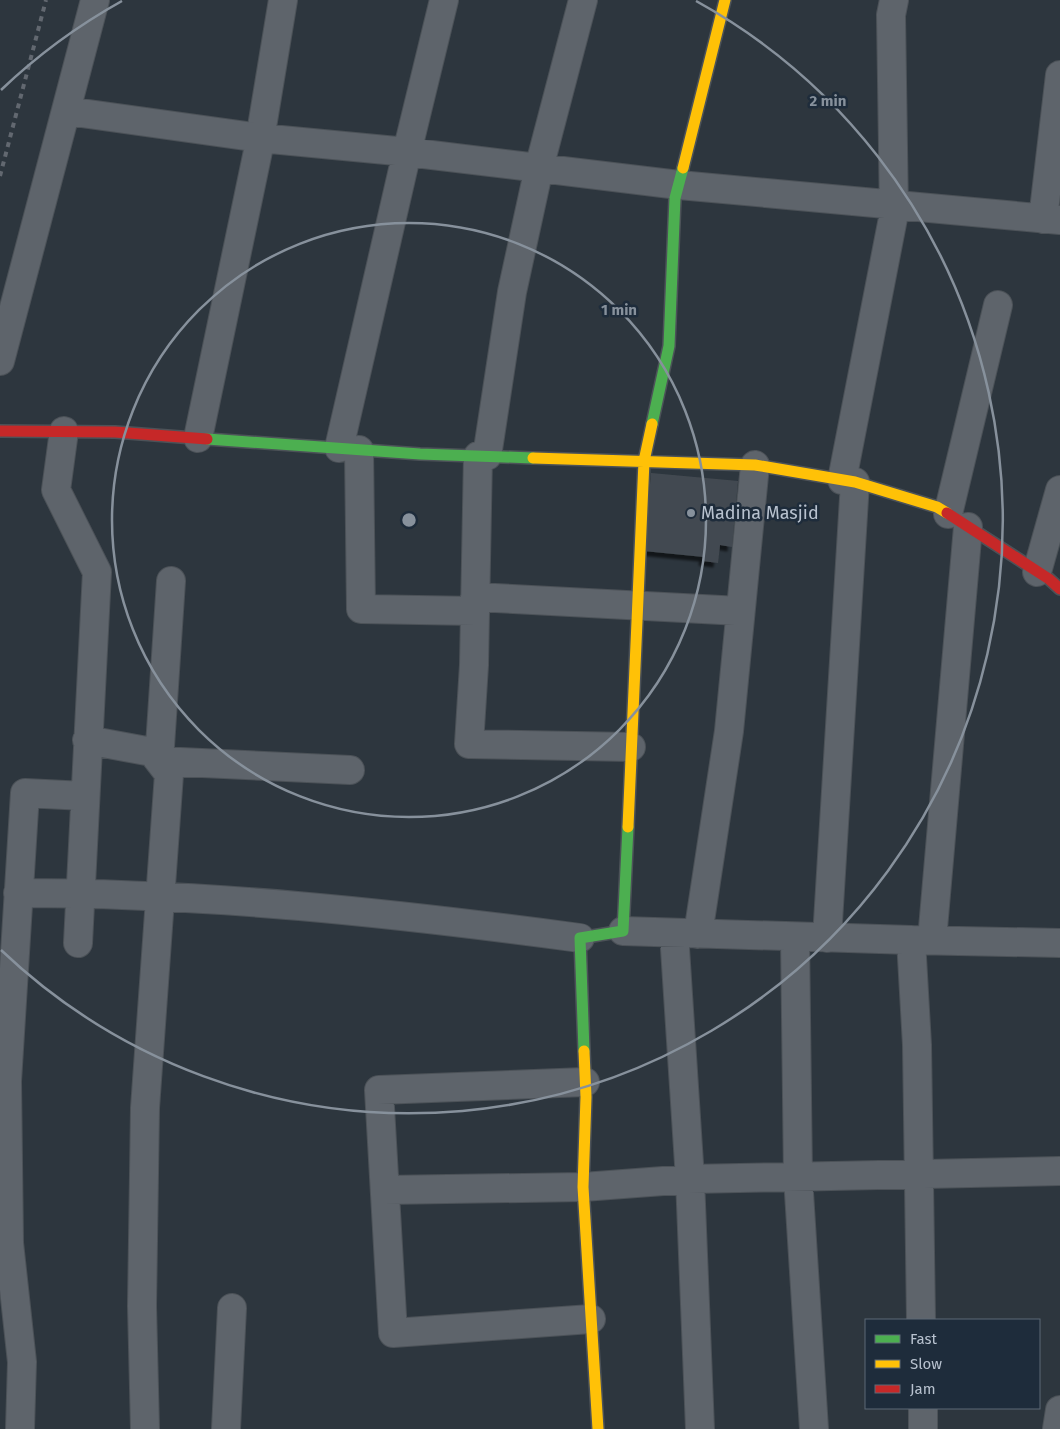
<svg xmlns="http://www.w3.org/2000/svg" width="1060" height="1429" font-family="'Fira Sans',sans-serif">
<defs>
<filter id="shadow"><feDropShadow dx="-4.5" dy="4.5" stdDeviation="1" flood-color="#0009"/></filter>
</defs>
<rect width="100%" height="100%" fill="#2d363e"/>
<!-- building -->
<path fill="#434a51" filter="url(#shadow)" d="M651 473 738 481 732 547 720 545 718 563 703 561 704 557 644 551Z"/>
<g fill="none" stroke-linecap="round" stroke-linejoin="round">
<defs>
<path id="street" d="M67 111 260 138 407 152 679 185 1060 220
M1043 219 1060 75
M0 361 95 0
M64 431 56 490 97 572 78 943
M198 438 258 151 283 0
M339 448 407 152 444 0
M359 450 361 609 475 611
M478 456 474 665 469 744 631 747
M487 456 512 292 539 168 583 0
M842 480 894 213 891 15 894 0
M948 514 998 305
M1037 572 1060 490
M171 581 159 761 350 770
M475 597 740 611
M87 740 152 752 169 774 145 1108 142 1306 145 1429
M18 893C207 893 393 913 580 938
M623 931 911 940
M674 933 690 1179 700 1429
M698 934 729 731 755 465
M795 937 798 1177 814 1429
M827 938 855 482
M932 940 968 527
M585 1082 379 1090 393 1333 591 1319
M385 1190 583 1187 690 1179 1060 1171
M921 1320 917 1045 911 940 1060 943
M923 1408V1429
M20 1429 22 1362 9 1243 7 1081 25 793 85 796
M226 1429 232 1308
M1057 1429 1060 1410"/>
<path id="fast" d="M652 424 669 346 675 198 683 168
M207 439 420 454 533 458
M584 1051 580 938 623 931 628 827"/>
<path id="slow" d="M683 168 725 0
M533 458 755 465 855 482 937 507 947 513
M628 827 644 461 652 424
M584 1051 586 1097 583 1187 598 1429"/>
<path id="jam" d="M0 431 115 432 207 439
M947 513 1049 579 1060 589"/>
</defs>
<!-- street casing -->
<use href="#street" stroke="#4c5258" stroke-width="30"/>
<!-- fast casing -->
<use href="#fast" stroke="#4c5258" stroke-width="14"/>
<!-- slow casing -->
<use href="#slow" stroke="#4c5258" stroke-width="14"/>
<!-- jam casing -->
<use href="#jam" stroke="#4c5258" stroke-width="14"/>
<!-- street -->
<use href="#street" stroke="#5e646b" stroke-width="28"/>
<!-- fast -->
<use href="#fast" stroke="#4caf50" stroke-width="11"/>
<!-- slow -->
<use href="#slow" stroke="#ffc107" stroke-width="11"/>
<!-- jam -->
<use href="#jam" stroke="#c62828" stroke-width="11"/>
<!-- rail -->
<path stroke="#626870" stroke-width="4" stroke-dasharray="5 5" stroke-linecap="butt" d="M0 176 46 0"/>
</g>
<!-- distance rings -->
<g fill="none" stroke="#87919c" stroke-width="2.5">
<circle cx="409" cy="520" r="297"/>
<path d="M1 90A593 593 0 0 1 122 1M696 1A593 593 0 1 1 1 950"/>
</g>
<!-- markers -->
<circle fill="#87919c" stroke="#1e2c3b" stroke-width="2" cx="691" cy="513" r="5"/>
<g text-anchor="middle" stroke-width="5" stroke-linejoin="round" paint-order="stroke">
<!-- poi labels -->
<g font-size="18" fill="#b8c2cf" stroke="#1e2c3b" text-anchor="start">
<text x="701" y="519">Madina Masjid</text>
</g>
</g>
<circle cx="409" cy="520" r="8" fill="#87919c" stroke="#1e2c3b" stroke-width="2.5"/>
<g font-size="15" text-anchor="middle" font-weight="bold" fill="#87919c" stroke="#1e2c3b" stroke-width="5" stroke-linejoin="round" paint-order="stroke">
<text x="828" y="106">2 min</text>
<text x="619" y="315">1 min</text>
</g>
<!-- legend -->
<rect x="865" y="1319" width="175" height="90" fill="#1e2c3b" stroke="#5c6876"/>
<rect x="875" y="1335" width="25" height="8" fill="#4caf50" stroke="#5c6876"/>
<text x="910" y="1344" font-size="15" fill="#b8c2cf">Fast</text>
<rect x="875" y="1360" width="25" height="8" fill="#ffc107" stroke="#5c6876"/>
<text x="910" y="1369" font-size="15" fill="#b8c2cf">Slow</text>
<rect x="875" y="1385" width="25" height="8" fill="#c62828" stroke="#5c6876"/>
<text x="910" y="1394" font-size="15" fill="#b8c2cf">Jam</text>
</svg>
